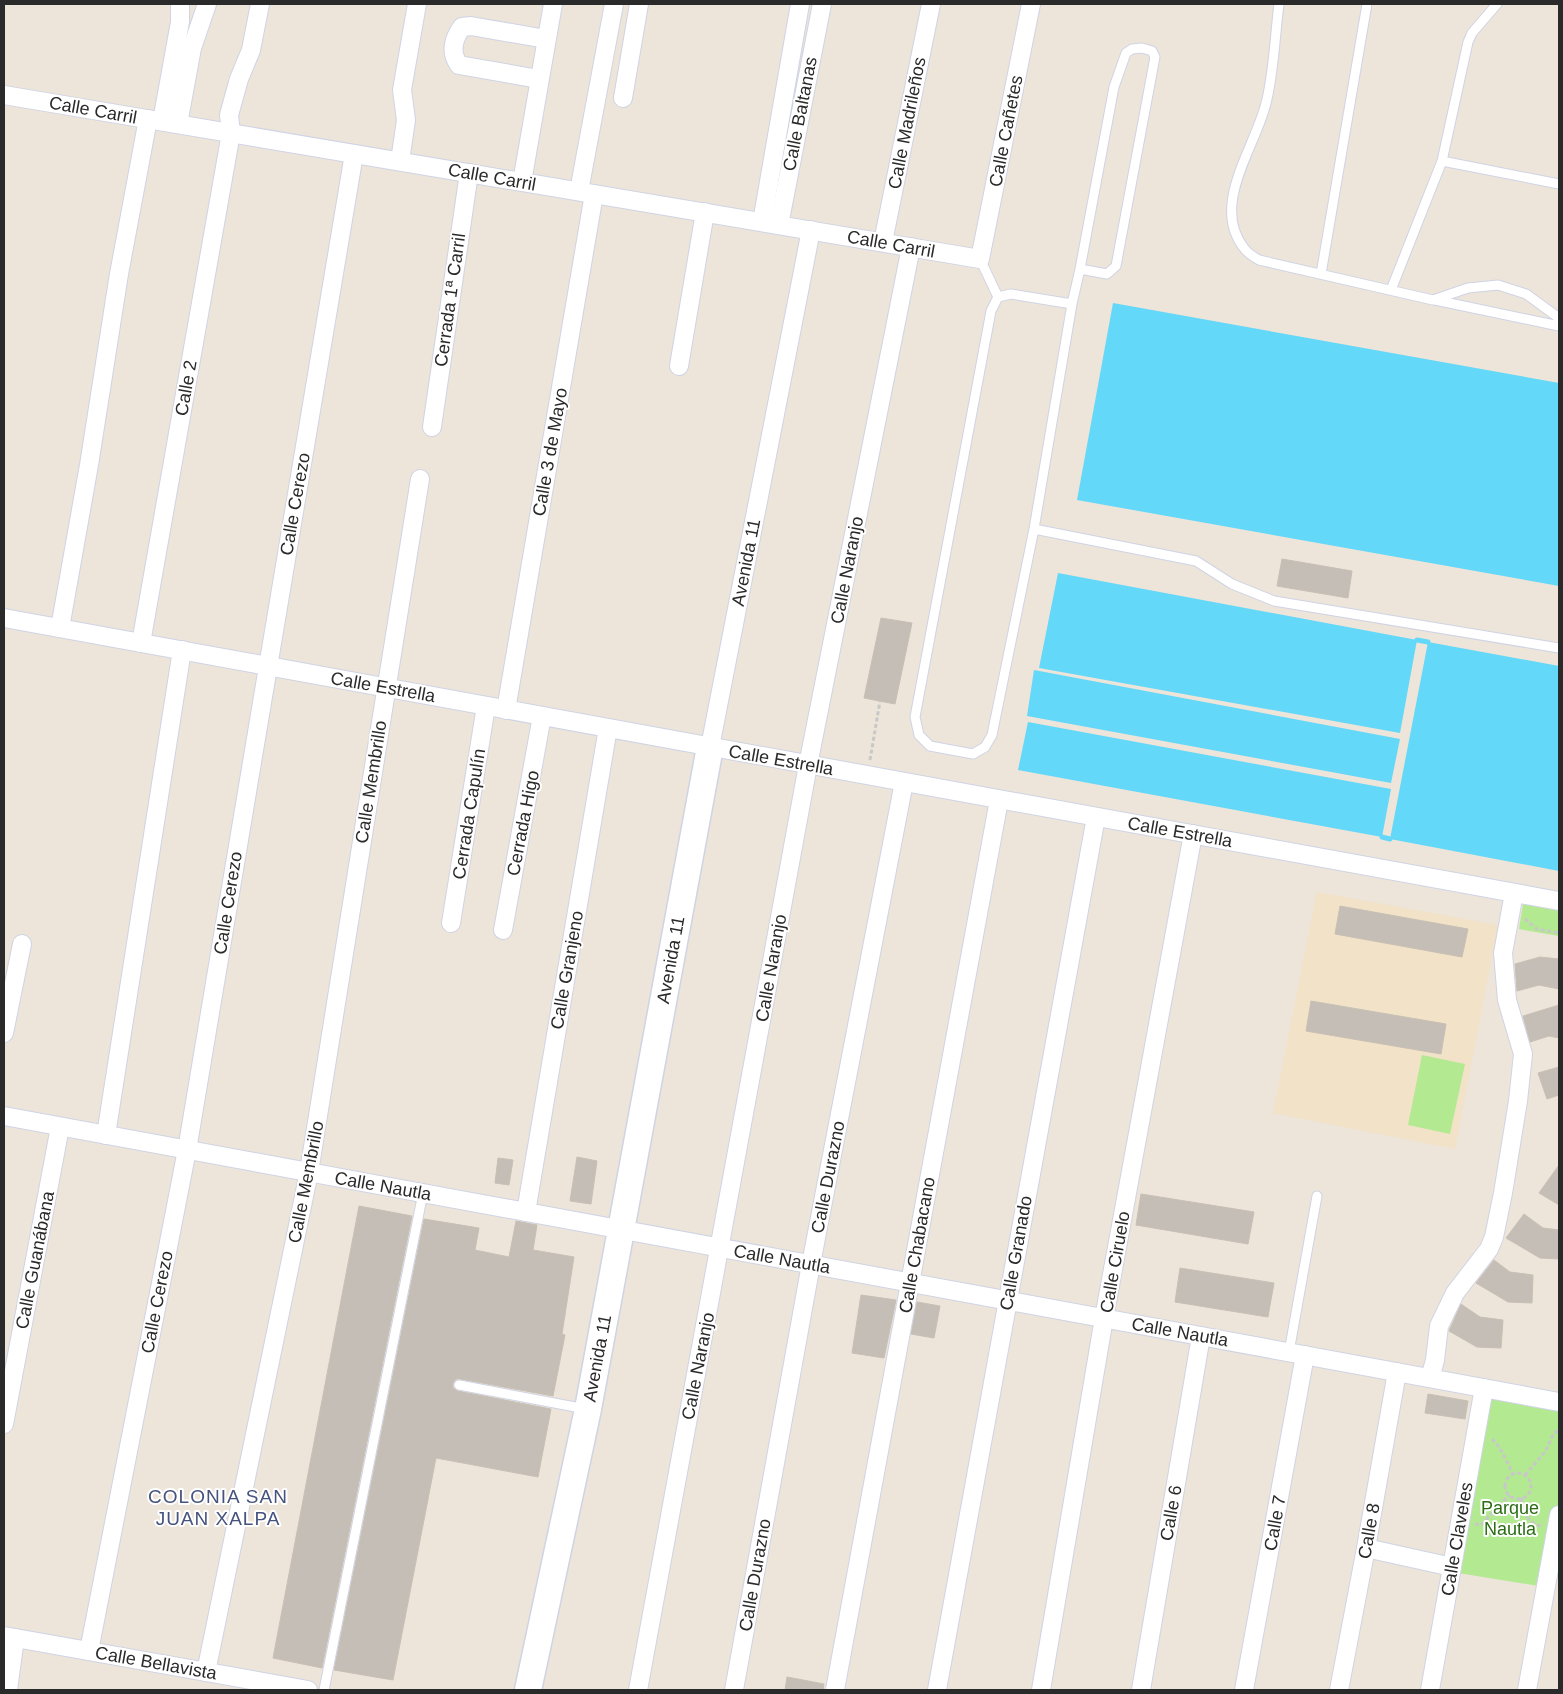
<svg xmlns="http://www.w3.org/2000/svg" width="1563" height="1694" font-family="Arial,sans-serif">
<rect width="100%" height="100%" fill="#ede4da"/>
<!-- education -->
<path fill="#f1e2c8" d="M1317 892 1498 925 1455 1149 1273 1113Z"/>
<!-- green -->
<path fill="#b3e991" d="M1524 898 1559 905V936L1519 929Z
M1422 1055 1465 1064 1450 1134 1408 1125Z
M1484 1388 1559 1402V1515L1545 1587 1452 1572Z"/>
<!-- water -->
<path fill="#63d8f9" d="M1113 303 1559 383V586L1077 500Z
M1058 573 1417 640 1400 733 1039 668Z
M1428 642 1559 666V871L1390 839Z
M1034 670 1400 739 1391 783 1027 716Z
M1028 722 1391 789 1382 837 1018 770Z"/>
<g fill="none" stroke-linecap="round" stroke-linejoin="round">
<!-- stream -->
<path stroke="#63d8f9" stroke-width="5" d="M1417 640 1428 642
M1382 837 1390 839"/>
</g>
<!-- building -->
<path fill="#c5beb7" stroke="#c9c0b4" d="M1282 559 1352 571 1348 598 1277 586Z
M881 618 912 623 895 704 864 698Z
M1340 906 1468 929 1462 957 1335 934Z
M1540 957 1559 959V989L1539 985 1517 991 1515 964Z
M1311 1001 1446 1024 1441 1054 1306 1031Z
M1559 1005V1038L1549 1036 1530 1042 1523 1016Z
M1559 1067V1095L1547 1099 1538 1073Z
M577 1157 597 1161 591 1204 570 1201Z
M498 1158 513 1160 509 1185 495 1183Z
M1559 1165V1205L1539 1193Z
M1141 1194 1254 1212 1248 1244 1136 1225Z
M359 1206 412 1216 322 1668 273 1658Z
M1524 1214 1543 1228 1559 1230V1259L1540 1258 1506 1238Z
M424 1219 479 1228 475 1250 509 1257 516 1221 537 1225 533 1250 574 1257 562 1334 565 1335 553 1396 460 1379H456L453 1383V1388L458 1391 551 1409 538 1477 436 1458 393 1680 334 1670Z
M1494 1260 1510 1272 1533 1275 1532 1303 1508 1302 1476 1283Z
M1180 1268 1274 1283 1268 1317 1175 1302Z
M861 1295 896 1300 884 1358 852 1353Z
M917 1302 940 1306 934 1338 911 1334Z
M1461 1304 1480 1317 1503 1320 1501 1348 1477 1347 1449 1331Z
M1428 1394 1468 1401 1465 1419 1425 1413Z
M787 1677 824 1684 823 1690H785Z"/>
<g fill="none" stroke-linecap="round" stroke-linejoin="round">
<defs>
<path id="lane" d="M1279 4C1275 35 1274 69 1267 99 1258 144 1209 204 1244 248 1247 253 1254 257 1259 260L1433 300 1468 288 1498 285 1526 294 1559 318
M1442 161 1468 42 1472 33 1497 4
M980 259 998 297
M1321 274 1367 4
M1391 290 1442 161 1559 184
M1435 300 1559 326
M1072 304 1011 294 998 297 991 311 915 717 919 735 930 746 973 754 985 747 992 735 1034 529 1196 561 1232 584 1274 601 1559 648
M1034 529 1072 304 1080 269 1114 87 1126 53 1132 49 1142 48 1152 51 1155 57 1116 266 1107 274 1080 269
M1289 1352 1317 1196
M459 1385 586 1409
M324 1690 423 1193"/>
<g id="street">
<path d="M539 79 459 65C450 53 453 39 462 27L471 26 546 39"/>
<path d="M4 95 980 259 1031 4"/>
<path d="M623 98 639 4"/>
<path d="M162 121 180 22V4"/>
<path d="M178 124 192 48 207 4"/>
<path d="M400 161 406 120 402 90 417 4"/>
<path d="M522 182 553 4"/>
<path d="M579 191 614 4"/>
<path d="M762 222 800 4"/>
<path d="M779 225 822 4"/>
<path d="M883 242 931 4"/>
<path d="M679 366 705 212"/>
<path d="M432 427 469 173"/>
<path d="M4 618 1559 901"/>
<path d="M60 628 89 465 119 274 148 119"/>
<path d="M141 643 231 133 229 115 239 79 251 50 260 4"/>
<path d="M506 710 594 194"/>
<path id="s1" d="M710 747 811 230"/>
<path d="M451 923 486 706"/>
<path d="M503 930 542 716"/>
<path d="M4 1033 22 944"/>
<path d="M4 1116 1559 1402"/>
<path d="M106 1135 182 650"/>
<path d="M526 1212 608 728"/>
<path d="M1430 1378 1435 1360 1439 1326 1455 1293 1489 1249 1494 1237 1503 1193 1518 1101 1523 1054 1507 1000 1503 953 1514 893"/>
<path d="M4 1424 60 1127"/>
<path d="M1366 1548 1452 1567"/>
<path d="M4 1636 308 1690"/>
<path d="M89 1651 187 1150 354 154"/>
<path d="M206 1672 309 1172 420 479"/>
<path d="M8 1690 15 1638"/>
<path d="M638 1690 808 765 911 247"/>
<path d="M734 1690 811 1264 904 782"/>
<path d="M835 1690 999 800"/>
<path d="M937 1690 1096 817"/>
<path d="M1041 1690 1104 1318 1193 834"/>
<path d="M1141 1690 1201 1336"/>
<path d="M1244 1690 1305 1355"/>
<path d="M1339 1690 1366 1548 1397 1372"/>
<path d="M1430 1690 1484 1388"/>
<path d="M1527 1690 1559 1515"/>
</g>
<g id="secondary">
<path id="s2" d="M528 1690 588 1409 710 747"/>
</g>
</defs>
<!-- lane casing -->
<use href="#lane" stroke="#cfd4e4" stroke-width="11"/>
<!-- street casing -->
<use href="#street" stroke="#cfd4e4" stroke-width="20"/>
<!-- secondary casing -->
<use href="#secondary" stroke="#cfd4e4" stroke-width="29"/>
<!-- path -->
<path stroke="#c8c8c8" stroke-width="3" stroke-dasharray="4 2.5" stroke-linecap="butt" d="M870 760 880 701
M1525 919 1537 929 1559 933
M1492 1439 1500 1448 1513 1474
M1505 1486a13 13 0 1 1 26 0a13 13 0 1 1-26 0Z
M1525 1475 1545 1452 1553 1435 1559 1429
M1521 1498C1524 1511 1527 1523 1541 1526
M1475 1524 1481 1525 1509 1495"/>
<!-- lane -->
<use href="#lane" stroke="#fff" stroke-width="9"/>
<!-- street -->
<use href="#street" stroke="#fff" stroke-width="18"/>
<!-- secondary -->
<use href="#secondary" stroke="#fff" stroke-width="26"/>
</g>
<g text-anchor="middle" stroke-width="4" stroke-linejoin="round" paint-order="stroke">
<!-- street labels -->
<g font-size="18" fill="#2a2a2a" stroke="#fff">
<text transform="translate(93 110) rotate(10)" y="6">Calle Carril</text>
<text transform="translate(800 114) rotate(-79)" y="6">Calle Baltanas</text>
<text transform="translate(907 123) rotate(-79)" y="6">Calle Madrileños</text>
<text transform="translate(1006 131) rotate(-79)" y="6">Calle Cañetes</text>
<text transform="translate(492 177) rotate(10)" y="6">Calle Carril</text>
<text transform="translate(891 244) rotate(10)" y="6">Calle Carril</text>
<text transform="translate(450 300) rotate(-82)" y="6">Cerrada 1ª Carril</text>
<text transform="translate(186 388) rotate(-80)" y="6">Calle 2</text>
<text transform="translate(550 452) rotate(-80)" y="6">Calle 3 de Mayo</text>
<text transform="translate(295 504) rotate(-80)" y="6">Calle Cerezo</text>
<text dy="6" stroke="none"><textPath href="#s1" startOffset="188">Avenida 11</textPath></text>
<text transform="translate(847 570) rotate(-79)" y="6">Calle Naranjo</text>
<text transform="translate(383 687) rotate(10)" y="6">Calle Estrella</text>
<text transform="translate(781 760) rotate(10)" y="6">Calle Estrella</text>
<text transform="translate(371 782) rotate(-81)" y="6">Calle Membrillo</text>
<text transform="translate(469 814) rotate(-81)" y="6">Cerrada Capulín</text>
<text transform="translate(523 823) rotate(-79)" y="6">Cerrada Higo</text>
<text transform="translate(1180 832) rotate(10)" y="6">Calle Estrella</text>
<text transform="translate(228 903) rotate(-81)" y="6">Calle Cerezo</text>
<text dy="6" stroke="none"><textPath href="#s2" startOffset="744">Avenida 11</textPath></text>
<text transform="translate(771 968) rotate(-80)" y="6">Calle Naranjo</text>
<text transform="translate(567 970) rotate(-80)" y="6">Calle Granjeno</text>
<text transform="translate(828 1177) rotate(-79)" y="6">Calle Durazno</text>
<text transform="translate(306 1182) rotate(-79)" y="6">Calle Membrillo</text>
<text transform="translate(383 1186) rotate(10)" y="6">Calle Nautla</text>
<text transform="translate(917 1245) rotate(-80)" y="6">Calle Chabacano</text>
<text transform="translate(1016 1253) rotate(-80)" y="6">Calle Granado</text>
<text transform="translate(782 1259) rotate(10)" y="6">Calle Nautla</text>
<text transform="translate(35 1260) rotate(-79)" y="6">Calle Guanábana</text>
<text transform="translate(1115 1262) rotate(-80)" y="6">Calle Ciruelo</text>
<text transform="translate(157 1302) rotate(-79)" y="6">Calle Cerezo</text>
<text transform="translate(1180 1332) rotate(10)" y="6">Calle Nautla</text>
<text dy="6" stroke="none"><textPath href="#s2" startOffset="339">Avenida 11</textPath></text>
<text transform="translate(698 1366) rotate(-79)" y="6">Calle Naranjo</text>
<text transform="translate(1171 1513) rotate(-80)" y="6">Calle 6</text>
<text transform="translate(1275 1523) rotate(-80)" y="6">Calle 7</text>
<text transform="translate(1369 1531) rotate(-80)" y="6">Calle 8</text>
<text transform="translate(1457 1539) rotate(-80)" y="6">Calle Claveles</text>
<text transform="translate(755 1575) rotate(-80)" y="6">Calle Durazno</text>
<text transform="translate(156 1663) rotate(10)" y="6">Calle Bellavista</text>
</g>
<!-- park labels -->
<g font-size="18" fill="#2a6d13" stroke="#fff">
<text x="1510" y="1514">Parque<tspan x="1510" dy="21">Nautla</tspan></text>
</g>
<!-- neighbourhood labels -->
<g font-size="19" letter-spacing="1" fill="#46537e" stroke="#fff">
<text x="218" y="1503">COLONIA SAN<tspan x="218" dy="22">JUAN XALPA</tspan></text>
</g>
</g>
<!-- border -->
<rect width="1563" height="1694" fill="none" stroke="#2a2a2a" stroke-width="10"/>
</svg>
